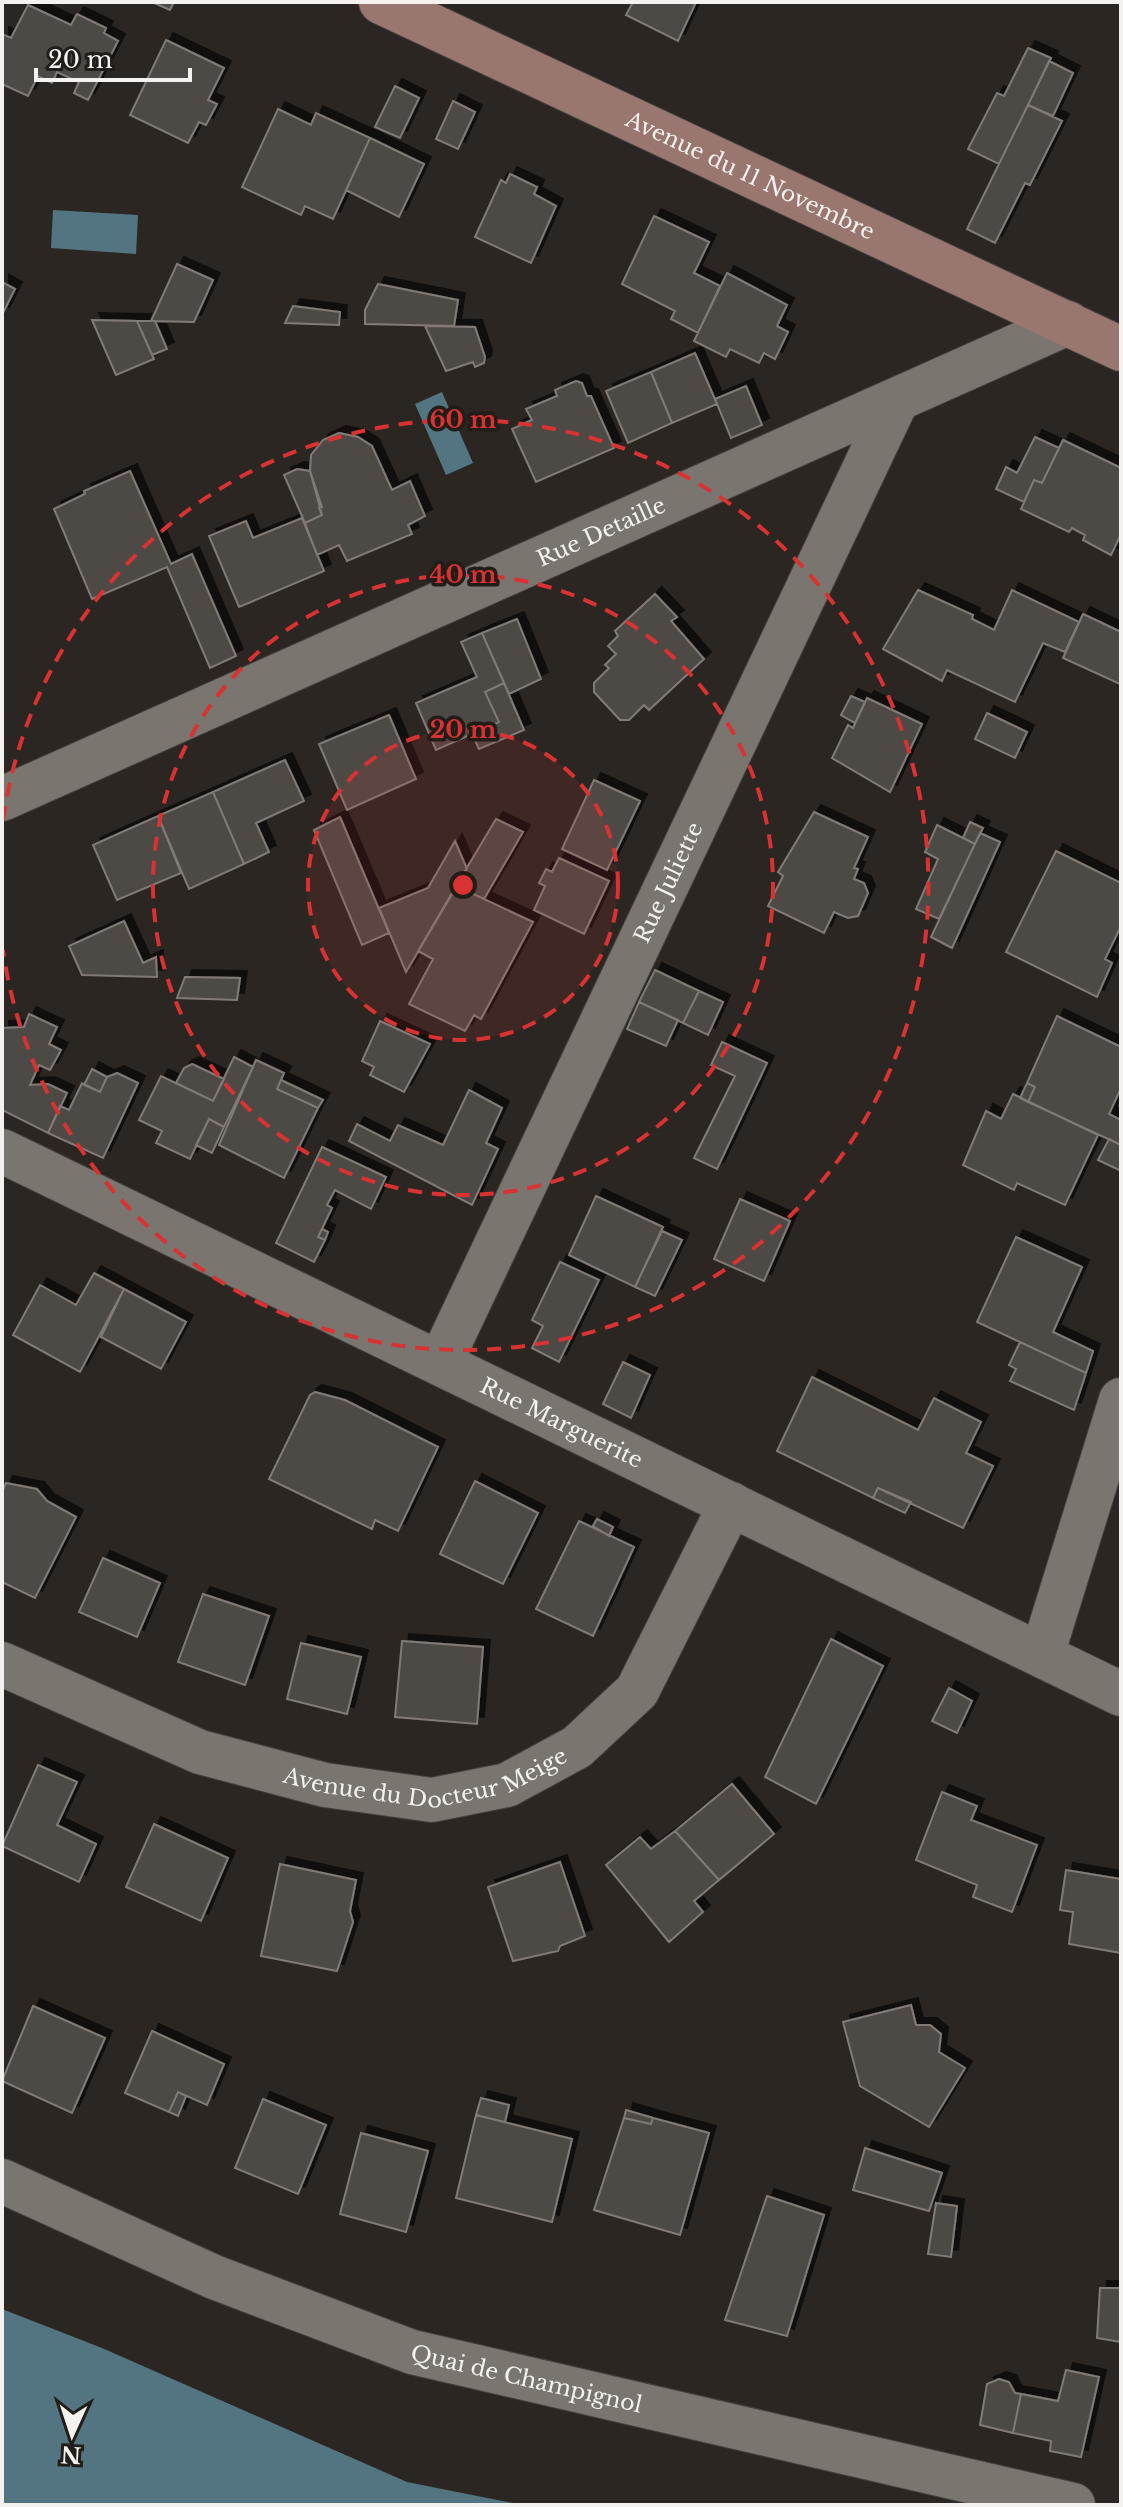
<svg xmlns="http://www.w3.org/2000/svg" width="1123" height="2507" font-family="'Libre Baskerville',serif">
<defs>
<filter id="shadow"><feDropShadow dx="7" dy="-7" stdDeviation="0" flood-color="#0009"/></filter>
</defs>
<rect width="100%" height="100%" fill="#2b2622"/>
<!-- water -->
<path fill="#527581" d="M53 210 138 215 136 254 51 248Z
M442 392 473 463 446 475 415 404Z
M2 2309 102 2348 407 2482 523 2505H2Z"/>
<!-- building -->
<path fill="#4e4844" stroke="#817a76" stroke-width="2" filter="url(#shadow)" d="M152 2H174L170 10Z
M633 2H696L678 41 626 15Z
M28 5 71 25 77 14 106 28 104 33 118 41 88 100 74 93 79 82 57 72 52 83 38 76 28 96 2 84V34L11 38Z
M166 40 224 68 208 100 217 104 206 125 199 122 188 143 130 115Z
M1028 48 1051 58 999 164 968 149 997 93 1004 96Z
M1049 61 1073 73 1053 116 1028 105Z
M395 86 419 98 400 138 375 127Z
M453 101 475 112 458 149 436 139Z
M1028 105 1062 121 1030 185 1025 183 995 243 967 229Z
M278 109 311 125 316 113 370 138 333 219 305 206 301 215 242 187Z
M370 138 424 164 399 217 346 190Z
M510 174 537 187 534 194 556 206 531 263 475 237 501 180 506 183Z
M654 216 709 242 694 273 720 286 698 333 671 319 675 311 622 284Z
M177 264 213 280 194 322 151 321Z
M727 273 787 305 777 326 788 332 775 359 764 353 759 363 730 349 726 357 694 341Z
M2 282 15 289 2 315Z
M378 284 458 300 454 326 365 324V310Z
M293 306 340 312 339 325 285 323Z
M92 320 137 321 154 359 116 375Z
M137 321H155L167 349 152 355Z
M425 326 475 327 485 357 484 363 475 367 473 362 446 371Z
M695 353 717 404 672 423 651 372Z
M651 372 672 423 628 443 606 391Z
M576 381 582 383 587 396H591L614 448 536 482 512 429 532 420 526 409 557 396 555 390Z
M746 386 762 425 731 438 715 399Z
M339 433 358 437 372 446 392 490 410 481 425 516 408 525 412 534 347 561 339 545 317 555 305 523 322 515 310 471 311 455 323 440Z
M1035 437 1059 448 1042 483 1034 480 1024 502 996 489 1006 467 1017 473Z
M1063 440 1121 468V534L1111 555 1083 540 1085 535 1072 528 1069 532 1021 509 1034 480 1042 483Z
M297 469 310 471 322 507 319 508 322 515 305 523 284 475Z
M130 471 171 564 192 554 236 656 210 668 167 567 92 599 54 509 85 494 84 491Z
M302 518 324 571 239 607 209 536 246 521 253 538Z
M918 590 973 615 972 619 994 630 1012 590 1079 622 1065 652 1043 643 1015 702 947 670 942 681 883 649Z
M655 594 677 617 671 621 704 659 649 710 644 705 629 720H620L594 692V683L609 668 605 665 616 654 608 646 618 636 615 631Z
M1083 614 1121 632 1120 684 1063 658Z
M517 619 541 679 509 694 482 633Z
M482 633 504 683 485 692 499 722 436 750 416 703 477 677 461 642Z
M504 683 524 730 479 749 472 734 499 722 485 692Z
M851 696 865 702 855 723 841 715Z
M867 698 922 724 890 792 832 758 848 725 853 728Z
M987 713 1027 732 1015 758 975 739Z
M389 715 416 779 347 810 319 744Z
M285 760 304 801 256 823 269 852 244 864 213 792Z
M594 780 640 801 607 870 562 849Z
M213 792 244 864 189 889 158 816Z
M814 812 868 837 854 868 858 869 854 879 864 883 868 893 858 916 848 918 834 912 824 933 768 906 783 876 778 872Z
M158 816 181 873 117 900 93 845Z
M340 817 389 933 362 945 314 830Z
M496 819 523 832 484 899 456 886Z
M970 822 983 828 975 844 963 838Z
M937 825 975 844 939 919 916 909 938 859 925 852Z
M980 833 1000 842 952 948 931 937Z
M455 841 467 869 406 972 379 908 428 888Z
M1056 851 1121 883V926L1105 959 1112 963 1097 997 1006 952Z
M559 858 609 881 584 934 534 910 545 886 539 883 546 869 552 872Z
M456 886 533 922 481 1019 474 1015 465 1031 409 1004 433 959 418 951Z
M124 921 143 963 156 957 157 977 82 975 69 946Z
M655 970 699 991 683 1023 639 1002Z
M185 977 240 978 237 1000 177 998Z
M699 991 723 1002 708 1035 683 1023Z
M639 1002 678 1020 666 1046 627 1029Z
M29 1014 57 1027 49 1044 61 1050 50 1070 39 1065 30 1085 48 1084 67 1093 48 1133 2 1110V1028L24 1027Z
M1057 1016 1121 1047V1088L1109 1114 1121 1120V1145L1028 1102 1035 1087 1027 1083Z
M380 1021 430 1044 404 1092 370 1075 374 1067 362 1061Z
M722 1042 767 1063 717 1169 694 1158 735 1076 711 1065Z
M234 1057 253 1067 224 1127 209 1119 190 1159 156 1143 162 1131 139 1120 161 1076 213 1101Z
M256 1060 284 1073 277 1089 318 1108 284 1178 219 1145Z
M192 1064 224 1079 213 1101 176 1083 184 1068Z
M92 1069 107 1077 100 1092 84 1085Z
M117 1073 138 1083 103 1158 48 1133 60 1106 69 1110 82 1083 100 1092 107 1077Z
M281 1080 323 1100 318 1108 277 1089Z
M1027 1083 1035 1087 1028 1102 1020 1098Z
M469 1090 502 1108 486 1143 498 1149 472 1205 349 1141 357 1124 390 1141 398 1125 443 1145Z
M1013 1094 1098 1135 1065 1205 1017 1183 1014 1190 963 1165 986 1111 1001 1119Z
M209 1119 224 1127 212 1153 196 1145Z
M1109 1139 1121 1145V1171L1098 1160Z
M322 1147 386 1177 371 1209 335 1190 327 1205 332 1208 318 1237 325 1240 314 1262 276 1243Z
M596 1196 663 1227 635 1287 569 1255Z
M740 1199 790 1221 764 1281 714 1259Z
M322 1229 328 1232 325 1240 318 1237Z
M662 1231 682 1240 655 1296 635 1287Z
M1016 1237 1082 1267 1053 1332 1093 1351 1086 1373 977 1322Z
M560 1262 599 1280 559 1362 532 1348 543 1326 532 1320Z
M94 1273 124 1289 80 1372 13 1335 40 1285 76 1305Z
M124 1289 186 1322 161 1369 101 1337Z
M1020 1342 1086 1373 1074 1410 1010 1381 1016 1369 1009 1365Z
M623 1362 650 1375 631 1418 603 1404Z
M812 1377 918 1430 934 1398 981 1422 966 1453 993 1466 963 1528 878 1488 873 1498 777 1451Z
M315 1392 345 1400 438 1447 398 1531 375 1520 372 1529 269 1479 310 1395Z
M475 1481 538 1513 503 1584 440 1554Z
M6 1483 37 1489 47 1501 76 1517 35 1598 2 1582V1492Z
M878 1488 911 1502 905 1513 873 1498Z
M597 1519 613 1527 609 1536 593 1526Z
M579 1521 634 1547 593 1636 536 1609Z
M103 1558 160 1583 137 1637 79 1612Z
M203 1594 269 1616 245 1685 178 1662Z
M831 1639 883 1666 816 1804 765 1777Z
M402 1641 483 1647 477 1724 395 1717Z
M301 1643 361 1657 347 1714 287 1699Z
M949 1688 972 1701 957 1733 932 1721Z
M38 1765 77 1782 57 1825 96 1844 79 1882 2 1846Z
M732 1784 774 1834 719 1880 675 1831Z
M942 1792 977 1806 971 1820 1037 1845 1012 1912 973 1897 977 1885 916 1860Z
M154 1824 228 1858 201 1921 126 1887Z
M675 1831 719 1880 694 1901 703 1912 669 1942 606 1865 640 1837 651 1849Z
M560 1862 585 1936 560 1946 558 1951 513 1961 488 1887Z
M280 1864 356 1880 350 1911 353 1922 337 1971 261 1956Z
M1066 1870 1121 1879V1953L1069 1944 1073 1912 1060 1910Z
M911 2005 916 2025H930L941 2034 939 2052 965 2068 929 2127 860 2086 843 2022Z
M33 2006 105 2038 72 2113 2 2081Z
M152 2031 224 2064 207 2105 178 2092 169 2112 125 2093Z
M178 2092 186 2096 178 2116 169 2112Z
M481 2098 509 2105 505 2122 476 2115Z
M263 2099 326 2125 298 2194 235 2168Z
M626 2110 653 2118 651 2124 624 2118Z
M476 2115 572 2139 552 2222 456 2198Z
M624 2118 651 2124 653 2118 709 2133 680 2235 594 2210Z
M361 2133 428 2151 406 2232 340 2214Z
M865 2148 942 2173 929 2211 853 2190Z
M767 2196 824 2215 787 2336 725 2320Z
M936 2203 957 2206 951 2257 928 2254Z
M1100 2288H1121V2342L1097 2338Z
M1066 2370 1099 2377 1081 2457 1050 2451 1051 2441 1013 2433 1021 2394 1058 2401Z
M999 2379 1009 2382 1015 2393 1021 2394 1013 2433 980 2425 987 2384Z"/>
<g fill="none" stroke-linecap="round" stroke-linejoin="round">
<defs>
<g id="street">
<path id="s1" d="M2 799 1068 323"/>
<path id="s2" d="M2 1151 1121 1694"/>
<path id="s3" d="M440 1363 896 402"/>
<path d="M1042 1655 1121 1400"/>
<path id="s4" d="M2 1664 200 1752 325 1785 432 1800 507 1785 577 1747 637 1691 731 1504"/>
<path id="s5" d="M2 2181 214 2277 412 2352 1073 2505"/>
</g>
<g id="secondary">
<path id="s6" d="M381 2 1121 349"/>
</g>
</defs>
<!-- street casing -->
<use href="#street" stroke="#45413e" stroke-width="46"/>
<!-- secondary casing -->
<use href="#secondary" stroke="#45413e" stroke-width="46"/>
<!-- street -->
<use href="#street" stroke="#7b7570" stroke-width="44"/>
<!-- secondary -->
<use href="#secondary" stroke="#9a7671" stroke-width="44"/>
</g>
<!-- distance rings -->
<circle cx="463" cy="885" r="155" fill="#d83232" fill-opacity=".12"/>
<g fill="none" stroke="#d83232" stroke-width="4" stroke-dasharray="14 10">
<circle cx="463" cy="885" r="155"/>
<circle cx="463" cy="885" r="310"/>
<path d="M3 820A465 465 0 1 1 3 950"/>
</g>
<g text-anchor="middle" stroke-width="7" stroke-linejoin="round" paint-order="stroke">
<!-- street labels -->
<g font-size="22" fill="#f4f1ee" stroke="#221d19">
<text dy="8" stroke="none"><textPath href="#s6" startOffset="408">Avenue du 11 Novembre</textPath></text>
<text dy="8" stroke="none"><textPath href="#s1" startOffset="656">Rue Detaille</textPath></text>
<text dy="8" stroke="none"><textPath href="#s3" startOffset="532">Rue Juliette</textPath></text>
<text dy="8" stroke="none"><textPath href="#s2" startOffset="622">Rue Marguerite</textPath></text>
<text dy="8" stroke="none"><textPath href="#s4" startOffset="450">Avenue du Docteur Meige</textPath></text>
<text dy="8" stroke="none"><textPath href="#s5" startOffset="562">Quai de Champignol</textPath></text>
</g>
</g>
<circle cx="463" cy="885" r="12" fill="#d83232" stroke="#221d19" stroke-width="4"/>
<g font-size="24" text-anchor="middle" font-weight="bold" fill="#d83232" stroke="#221d19" stroke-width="7" stroke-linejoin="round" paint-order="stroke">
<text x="463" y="428">60 m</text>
<text x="463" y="583">40 m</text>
<text x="463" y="738">20 m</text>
</g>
<!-- border -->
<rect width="1123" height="2507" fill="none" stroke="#f4f1ee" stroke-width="8"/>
<!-- north arrow -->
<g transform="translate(72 2435) rotate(183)" stroke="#221d19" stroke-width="6" paint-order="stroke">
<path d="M0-6L14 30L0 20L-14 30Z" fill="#f4f1ee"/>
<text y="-12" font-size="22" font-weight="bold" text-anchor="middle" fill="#f4f1ee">N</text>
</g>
<!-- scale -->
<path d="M36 68v12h154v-12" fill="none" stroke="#f4f1ee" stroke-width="4"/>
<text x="48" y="68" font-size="24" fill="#f4f1ee" stroke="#221d19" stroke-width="6" paint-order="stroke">20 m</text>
</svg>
